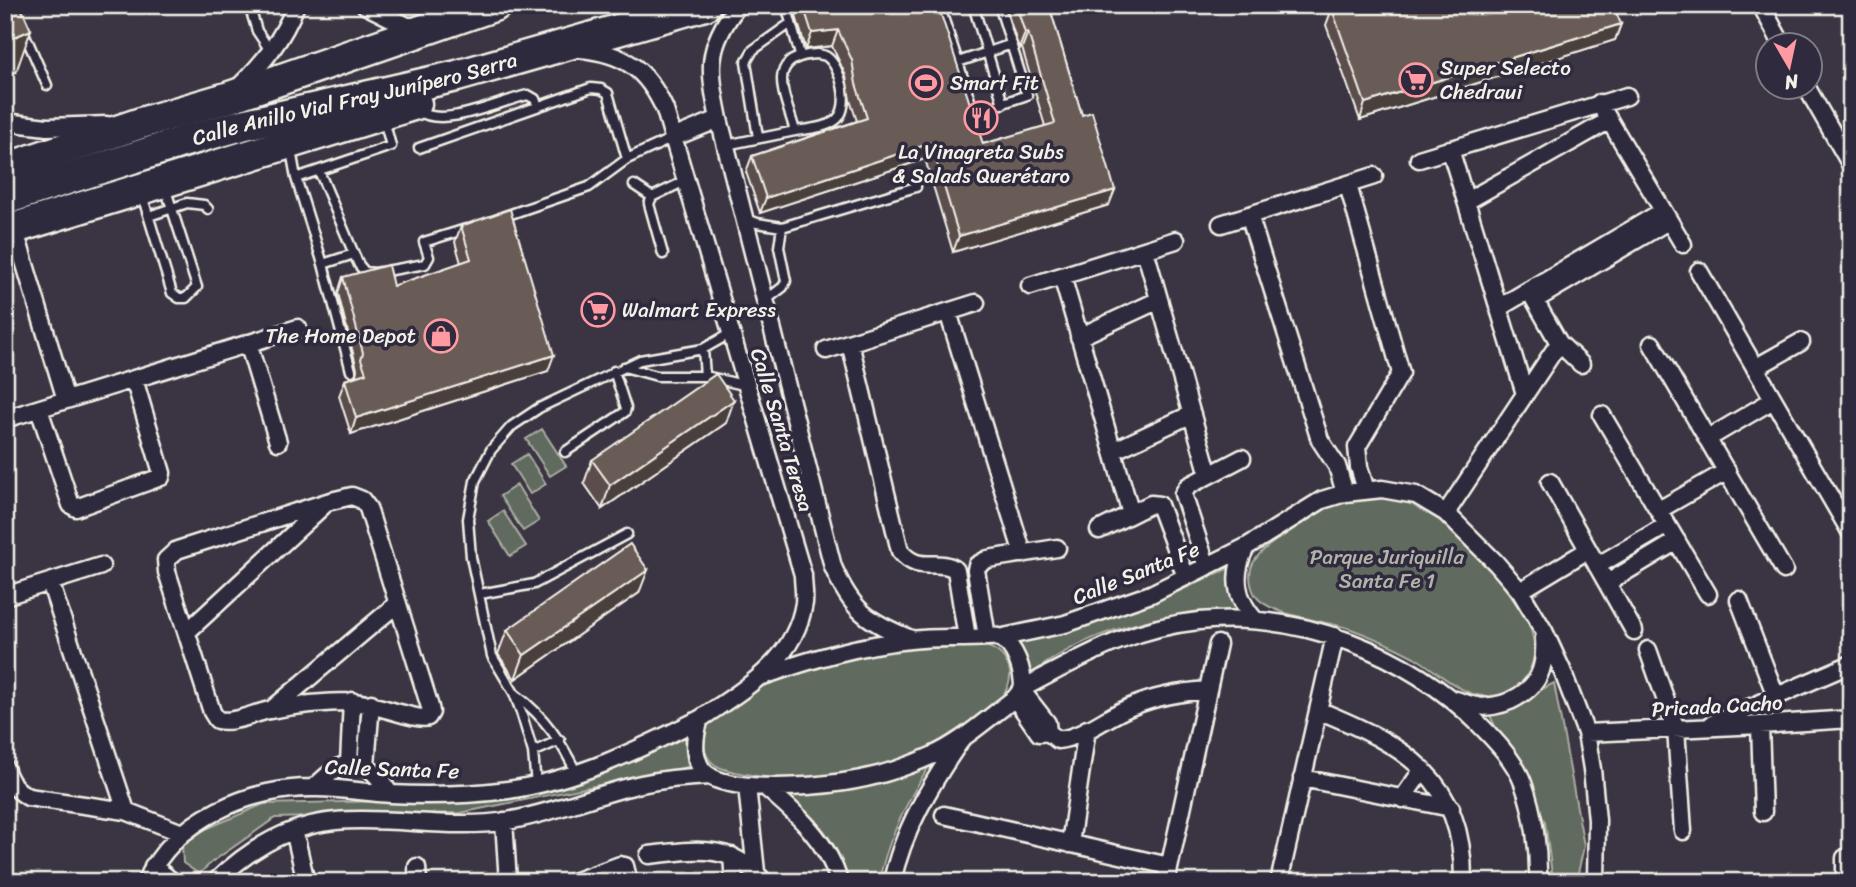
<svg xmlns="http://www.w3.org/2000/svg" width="1856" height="887" font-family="Sriracha,sans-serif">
<rect width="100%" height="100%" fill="#3b3442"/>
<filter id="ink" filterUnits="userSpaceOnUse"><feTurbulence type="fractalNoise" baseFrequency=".0143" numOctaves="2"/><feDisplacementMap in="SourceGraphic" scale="14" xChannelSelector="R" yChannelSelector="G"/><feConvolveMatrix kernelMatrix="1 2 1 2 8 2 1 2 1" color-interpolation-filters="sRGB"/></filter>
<g filter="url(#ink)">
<!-- green -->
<path fill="#616a5e" stroke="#aaaea3" stroke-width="2" d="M542 429 566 466 550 476 526 439Z
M527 454 546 484 530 494 511 464Z
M517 485 539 521 523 531 500 496Z
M1386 497C1402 501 1418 504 1433 514 1470 538 1503 583 1527 620 1536 639 1538 657 1527 675 1522 685 1513 691 1503 694 1467 705 1442 673 1414 657 1393 646 1373 637 1351 629 1326 620 1265 616 1254 593 1242 566 1259 551 1280 538 1299 526 1318 509 1339 502 1354 497 1371 498 1386 497Z
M503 511 526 546 510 556 488 521Z
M1233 566C1226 584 1230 598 1242 612 1167 609 1085 630 1026 678L1010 640C1035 635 1061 632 1085 625 1137 611 1185 589 1233 566Z
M982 645C995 648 1005 655 1009 668 1023 711 904 761 873 770 863 773 852 773 841 775 809 779 779 781 746 774 731 771 713 770 706 754 702 745 703 732 708 723 725 696 803 665 834 657 845 653 859 654 871 652 908 648 945 648 982 645Z
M1554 683 1584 846 1576 882H1553L1545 822 1490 716Z
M685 737 688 767 460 813 275 818 212 862 199 874 183 863 182 844 206 829 264 804 502 798Z
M933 760C909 797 887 838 879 882H849C838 843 817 817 785 793 841 798 883 783 933 760Z"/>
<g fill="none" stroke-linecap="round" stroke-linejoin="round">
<defs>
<path id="lane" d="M249 5 257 31 271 52
M786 5 800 55
M939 5 958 62 1012 44
M973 5 1003 104
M23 30 47 85
M817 54C820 55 825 55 827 57 841 67 851 106 837 119 828 128 807 129 795 131 785 95 763 57 817 54Z
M958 62 974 113 1027 95 999 5
M419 111C443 129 500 101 528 95L535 99 538 106
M758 137 746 62 753 50 791 23
M726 145 795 131
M419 148 591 88 601 89 608 93 627 159
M291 150 296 178
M319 171 354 254
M634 185 652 197
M142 195 172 293 179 298H186L197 287 165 187
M149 216 187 203 204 205 208 209
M502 217 589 187 627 159 675 137
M745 218 757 223 782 227 916 187
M663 254 649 204 652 197 687 180
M323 264 296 178 391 146 384 120
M766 300 783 287 786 281 779 247 782 227
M703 349 705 376
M624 367 657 376H705L748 386
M351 371 323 264 354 254 359 265 365 272 375 273 425 264 429 257 424 242 466 229
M565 452 625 412 626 408 614 371
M480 594 534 584 627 534
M516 695C545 717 561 741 577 774
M533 752 560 740
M536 785 533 752 521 712 514 693 492 656 471 557 468 519 475 481 491 450 512 426 539 408 640 360 703 349 731 333"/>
<path id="street" d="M365 5 407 26H421
M738 5C705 48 709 70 719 119L833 567C852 611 867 621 911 639
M1761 5 1783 46
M580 49C624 53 647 69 665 110L803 575C803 584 805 594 804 603 795 661 744 689 700 719 694 737 690 765 711 777 740 792 811 787 844 782 873 778 904 768 931 756 961 743 988 718 1015 698L1023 688C1023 671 1016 645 998 637 995 636 990 637 987 637 961 639 936 637 910 640 859 645 812 659 763 676
M238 88C263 63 283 39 296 5
M1807 88 1851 165
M1599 103 1683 244
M5 122 47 127 107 125
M675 137 719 119
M1450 149 1525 394
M1419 159 1627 96
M1348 185 1401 373 1357 447 1359 467 1366 490
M1467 201 1608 121
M1249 215 1320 440 1337 466 1345 493
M1221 224 1374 176
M14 228 66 400
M1145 250 1209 475
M1699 271 1851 533
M1062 276 1131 514
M1030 286 1176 240
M1530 292 1559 343 1581 364
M1535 300 1668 221
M1500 307 1663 211
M948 312 1023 554
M1079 337 1159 300
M248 343 278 442
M850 343 900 551C919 575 938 557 956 570L967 638
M1652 344 1784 570
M826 350 976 303
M1755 368 1801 342
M39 409 71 505 76 508 161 477 162 473 134 379
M1602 415 1708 594
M5 419 298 328
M1707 439 1773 400
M1113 451 1192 414
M1550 482 1634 631
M352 496 362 500 368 508 430 707 431 712 428 717C416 722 371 701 350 702 324 702 296 705 270 710 254 713 233 724 217 720L212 712 167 572 166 560 177 550 327 502Z
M1659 510 1727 471
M1446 513 1559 343
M1099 530 1151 504 1159 505 1186 577
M1246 547C1232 574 1235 598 1255 620
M1597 566 1667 525
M1207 567 1183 494 1188 486 1242 458
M50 582 126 811
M1607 583 1677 541
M1520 591 1588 550
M5 596 101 566
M1739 600 1776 696
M188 631 323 506
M987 637 976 570 977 565 988 559 1057 548
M999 638 1065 624 1151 594 1246 547 1322 500 1345 493 1382 489 1416 495 1446 513 1496 563 1520 591 1544 631 1562 670 1586 733 1592 769 1597 820 1596 882
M1648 650 1676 729 1683 831
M1023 688C1083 657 1129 628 1199 621 1301 611 1407 653 1479 724 1495 740 1515 761 1523 783 1534 813 1539 850 1538 882
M1022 691 1047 723 1048 732
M1015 698 1039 733 1048 732 1058 740C1085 737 1108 715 1133 706 1157 696 1182 692 1208 690
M1456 700C1463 702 1470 705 1477 706 1487 708 1501 705 1510 701 1539 687 1546 669 1544 638
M271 710 397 604
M1318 710C1404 745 1464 778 1463 882
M1712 724 1851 664
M1760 725 1763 812
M1586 733 1760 725 1851 719
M349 763 352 701
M366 765 371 703
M5 768C10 783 15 789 28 797L126 811 182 833
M1302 778 1451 808
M747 786 756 872
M315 787C348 754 365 754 390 794
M765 787C795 812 829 842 839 882
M1402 799 1423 769
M944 815 1169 866
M504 821 508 882
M294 830 306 882
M1070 844 1087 729
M649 855C695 850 732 842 764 882
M732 856 734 882
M153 866 173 882
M417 867 418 882
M146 882C174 819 252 786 317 788 342 788 367 793 391 794 430 796 469 795 508 790 577 780 638 750 700 719
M215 882C248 850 289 825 336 821 393 816 450 830 507 821 554 813 596 794 641 784 664 779 687 777 710 776
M573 882 620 865 625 866 629 882
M892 882C902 832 931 784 959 743
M1166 882 1218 644
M1279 882 1335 636
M1845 882V858"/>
<g id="highway">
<path d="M5 169 141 123 227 98 496 5"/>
<path id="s1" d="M5 199 185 141 242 125 457 76 705 5"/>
<path d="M5 231 416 104"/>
</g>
</defs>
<!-- lane casing -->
<use href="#lane" stroke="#f4f1e8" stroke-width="13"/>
<!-- street casing -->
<use href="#street" stroke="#f4f1e8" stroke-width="21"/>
<!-- highway casing -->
<use href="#highway" stroke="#f4f1e8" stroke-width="35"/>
<!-- lane -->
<use href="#lane" stroke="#2f2a3d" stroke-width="8"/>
<!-- street -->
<use href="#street" stroke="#2f2a3d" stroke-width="16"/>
<!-- highway -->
<use href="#highway" stroke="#2f2a3d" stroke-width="30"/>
</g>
<!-- wall -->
<path fill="#5a4e4b" stroke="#f4f1e8" stroke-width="2" d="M800 5H880L881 9 983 144 1045 126 1022 48 1019 49 1005 5H1049L1109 205 953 252 925 159 760 213 746 172 752 156 857 121 850 100 846 76 832 46 806 49 796 16Z
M1332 9 1621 24 1615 40 1360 120 1326 25Z
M461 226 548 371 351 434 339 396 345 380 356 376 357 369 338 293 343 277 393 286 461 263 455 242Z
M726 423 602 509 584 483 592 460Z
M639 593 515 679 498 654 507 630Z"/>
<!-- shaded-wall -->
<path fill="#4a403d" stroke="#f4f1e8" stroke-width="2" d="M1621 24 1615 40 1360 120 1365 103Z
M31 30 16 72 5 76V41Z
M838 30 832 46 806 49 812 33Z
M1028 32 1022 48 1019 49 1025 33Z
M931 143 925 159 760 213 766 198Z
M1115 190 1109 205 953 252 959 236Z
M554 355 548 371 351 434 356 418Z
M734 400 726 423 602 509 610 485Z
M648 570 639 593 515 679 524 655Z"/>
<!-- building -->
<path fill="#695b57" stroke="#f4f1e8" stroke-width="2" d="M5 5H20L31 30 5 41Z
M803 5H880L881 9 897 5H938L983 144 1055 123 1028 32 1025 33 1016 5H1049L1082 115 1092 112 1115 190 959 236 931 143 766 198 752 156 867 118 856 84 852 60 838 30 812 33Z
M1342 5H1613L1621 24 1365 103 1332 9Z
M510 209 554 355 356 418 345 380 366 373 361 359 363 353 343 277 388 265 393 286 471 259 461 226Z
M716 374 734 400 610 485 592 460Z
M630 544 648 570 524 655 507 630Z"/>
</g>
<!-- icons -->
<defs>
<symbol id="supermarket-ring" viewBox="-11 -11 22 22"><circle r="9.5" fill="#2f2a3d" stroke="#ff9aa2" stroke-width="1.5"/><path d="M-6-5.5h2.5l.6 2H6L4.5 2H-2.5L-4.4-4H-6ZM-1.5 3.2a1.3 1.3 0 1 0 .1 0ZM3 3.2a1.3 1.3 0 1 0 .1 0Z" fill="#ff9aa2"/></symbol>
<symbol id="stadium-ring" viewBox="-11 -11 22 22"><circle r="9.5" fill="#2f2a3d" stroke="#ff9aa2" stroke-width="1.5"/><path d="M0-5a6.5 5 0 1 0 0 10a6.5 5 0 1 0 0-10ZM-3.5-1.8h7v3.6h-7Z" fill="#ff9aa2"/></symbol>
<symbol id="restaurant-ring" viewBox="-11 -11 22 22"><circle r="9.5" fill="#2f2a3d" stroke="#ff9aa2" stroke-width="1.5"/><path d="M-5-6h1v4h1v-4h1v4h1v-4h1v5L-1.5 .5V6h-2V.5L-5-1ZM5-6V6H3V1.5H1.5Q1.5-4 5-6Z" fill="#ff9aa2"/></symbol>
<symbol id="shop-ring" viewBox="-11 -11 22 22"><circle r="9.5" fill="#2f2a3d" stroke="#ff9aa2" stroke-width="1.5"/><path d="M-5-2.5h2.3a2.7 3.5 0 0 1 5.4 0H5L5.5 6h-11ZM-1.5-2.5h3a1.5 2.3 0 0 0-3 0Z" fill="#ff9aa2"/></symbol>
</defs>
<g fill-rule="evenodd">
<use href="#supermarket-ring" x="1397" y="61" width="38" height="38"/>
<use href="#stadium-ring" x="907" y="64" width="38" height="38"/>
<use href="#restaurant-ring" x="962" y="99" width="38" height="38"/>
<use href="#supermarket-ring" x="579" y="291" width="38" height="38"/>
<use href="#shop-ring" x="422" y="317" width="38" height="38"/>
</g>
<g text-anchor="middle" stroke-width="7" stroke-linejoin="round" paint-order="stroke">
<!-- poi labels -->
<g font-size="21" fill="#f4f1e8" stroke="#2f2a3d" text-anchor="start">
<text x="1440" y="75">Super Selecto<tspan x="1440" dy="24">Chedraui</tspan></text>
<text x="950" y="90">Smart Fit</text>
<text x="981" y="159" text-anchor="middle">La Vinagreta Subs<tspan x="981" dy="24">&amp; Salads Querétaro</tspan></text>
<text x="622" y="317">Walmart Express</text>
<text x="416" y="343" text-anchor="end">The Home Depot</text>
</g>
<!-- street labels -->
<g font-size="21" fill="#f4f1e8" stroke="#2f2a3d">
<text dy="7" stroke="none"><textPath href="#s1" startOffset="364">Calle Anillo Vial Fray Junípero Serra</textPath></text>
<text transform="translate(782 430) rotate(73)" y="7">Calle Santa Teresa</text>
<text transform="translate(1136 573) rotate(-22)" y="7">Calle Santa Fe</text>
<text transform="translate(1717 706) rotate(-3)" y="7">Pricada Cacho</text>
<text transform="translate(392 769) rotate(2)" y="7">Calle Santa Fe</text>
</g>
<!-- park labels -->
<g font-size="21" fill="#b2b4aa" stroke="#2f2a3d">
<text x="1387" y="564">Parque Juriquilla<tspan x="1387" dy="24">Santa Fe 1</tspan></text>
</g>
</g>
<!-- margin -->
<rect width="1856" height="887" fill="none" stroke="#2f2a3d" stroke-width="28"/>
<rect x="14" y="14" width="1828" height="859" fill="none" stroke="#f4f1e8" stroke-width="2.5" filter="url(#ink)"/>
<!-- north arrow -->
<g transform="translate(1789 66) rotate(171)"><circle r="33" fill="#2f2a3d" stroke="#7e7a81" stroke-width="2"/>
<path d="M0-5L12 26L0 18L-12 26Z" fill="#ff9aa2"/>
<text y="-10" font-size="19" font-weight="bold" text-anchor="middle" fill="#f4f1e8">N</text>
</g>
</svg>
